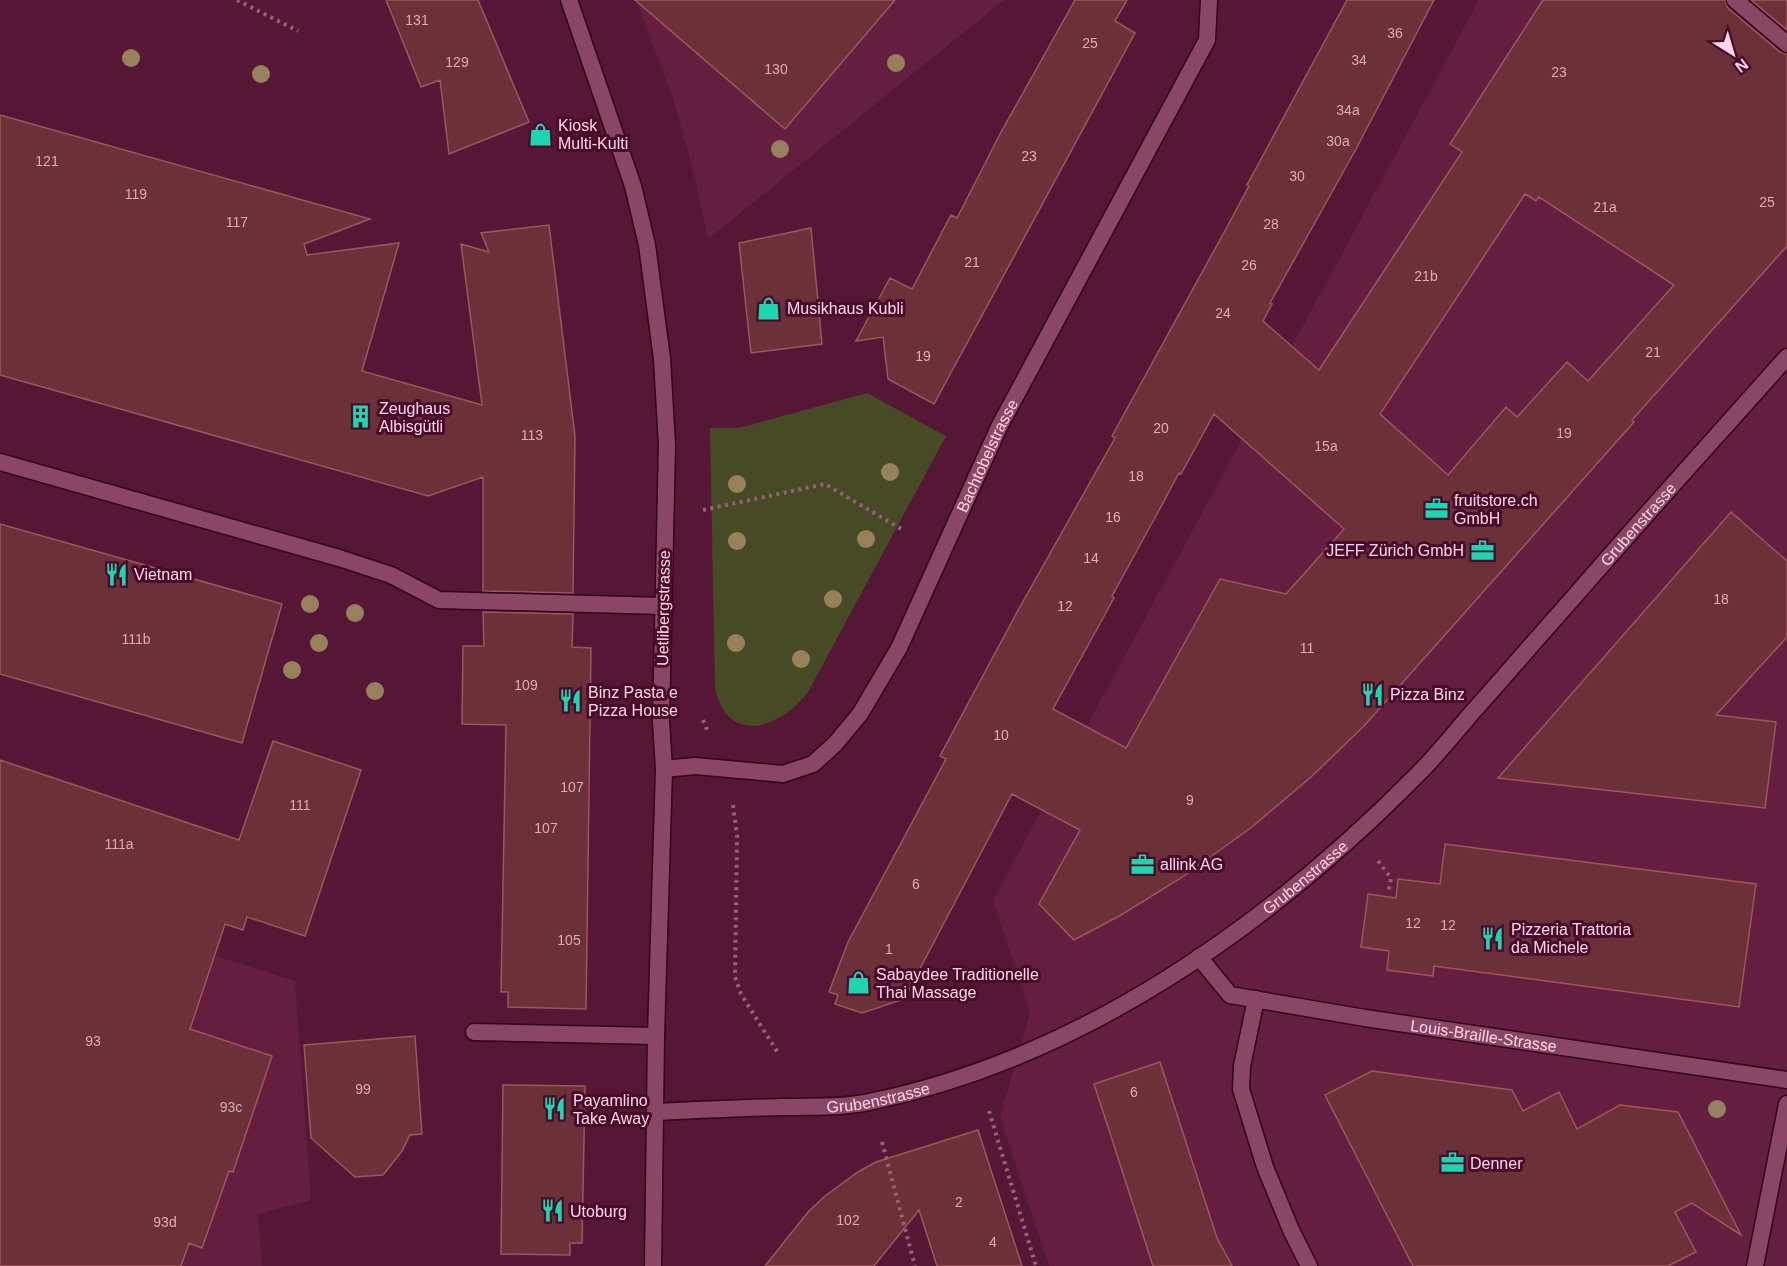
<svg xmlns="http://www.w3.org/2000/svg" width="1787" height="1266" font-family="Helvetica,sans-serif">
<rect width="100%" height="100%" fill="#551735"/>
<!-- built -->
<path fill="#641f40" d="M636 0H1004L708 239 695 178 673 98Z
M1479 0H1787V1266H1049L1000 1116 1030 1014 993 900Z
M0 888 295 981 311 1200 258 1214 262 1266H0Z"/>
<!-- green -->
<path fill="#474b25" d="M867 393 946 436 808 692C781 728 728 747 715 688L710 428H739Z"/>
<!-- building -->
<path fill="#6c3138" stroke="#9f555d" stroke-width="1.5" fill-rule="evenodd" d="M386 0H478L529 122 449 154 440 80 421 87Z
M635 0H895L785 129Z
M1075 0H1127L1115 21 1135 33 934 404 888 379 883 337 856 341 890 278 912 289 951 215 957 218 1000 134Z
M1347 0H1434L1356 149 1270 303 1272 304 1263 321 1319 370 1462 152 1450 144 1543 0H1725L1728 8 1780 52 1787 54V246L1632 420 1634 422 1364 726 1311 777 1252 827 1181 878 1121 915 1074 940 1039 904 1080 830 1012 794 904 999 862 1013 835 1004 838 995 829 992 848 942 946 759 940 756 1016 614 1115 438 1112 436 1227 227 1249 186 1247 185ZM1525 194 1536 201 1539 197 1674 285 1588 381 1567 362 1517 417 1506 407 1448 475 1380 414ZM1214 414 1344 529 1286 594 1220 579 1126 748 1053 709 1114 598 1112 596 1157 514 1179 473 1181 474Z
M1751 0H1787V30Z
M0 115 370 219 304 244 307 255 399 243 362 371 482 405 461 244 489 252 481 233 549 225 575 436 573 593 483 591V477L428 496 0 375Z
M811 228 822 344 751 353 739 243Z
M1731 512 1787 561V637L1716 715 1776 722 1765 808 1498 778Z
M0 524 282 604 242 743 0 674Z
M483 612 573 614 572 647 591 648 586 1009 508 1007V992H501L506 725 462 724 463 646H484Z
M273 741 361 770 305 936 247 917 243 930 225 924 190 1029 272 1056 233 1172 229 1171 202 1248 189 1243 181 1266H0V760L239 840Z
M1445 844 1756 884 1739 1007 1434 966 1433 976 1387 970 1389 951 1361 947 1368 894 1396 898 1398 879 1440 884Z
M415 1036 422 1134 410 1135 402 1151 383 1175 355 1177 311 1138 304 1045Z
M1160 1062 1217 1238 1232 1266H1153L1094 1084Z
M1372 1071 1512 1090 1523 1111 1559 1092 1577 1129 1620 1105 1678 1112 1741 1235 1692 1203 1675 1212 1696 1252 1668 1266H1413L1325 1095Z
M503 1085 585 1086 582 1243H570V1255L501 1254Z
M978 1130 1022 1266H937L919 1210 874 1266H765L808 1212 825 1196 858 1172 876 1162Z"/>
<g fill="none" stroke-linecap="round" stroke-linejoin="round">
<defs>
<path id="service" d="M1735 0 1787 44
M0 462 339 558 391 575 439 600 663 606
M474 1032 656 1036
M1755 1266 1787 1104"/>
<g id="minor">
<path id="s1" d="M664 769 695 766 783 774 813 764 835 744 860 714 899 648 999 427 1207 40 1209 0"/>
<path id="s2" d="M1199 957 1230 995 1365 1018 1787 1080"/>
<path d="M1256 999 1242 1066 1241 1089 1265 1167 1291 1230 1309 1266"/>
<path id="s3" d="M655 1112C698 1110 741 1108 783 1107 812 1106 841 1108 869 1102 1081 1059 1269 925 1418 774 1437 755 1453 735 1470 715 1505 676 1539 636 1574 597 1644 516 1716 437 1787 357"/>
</g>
<path id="secondary" d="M569 0 633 186 647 245 662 359 667 445 661 721 664 769 656 1036 653 1266"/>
</defs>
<!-- service casing -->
<use href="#service" stroke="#33041c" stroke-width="19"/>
<!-- minor casing -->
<use href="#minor" stroke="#33041c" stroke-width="19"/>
<!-- secondary casing -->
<use href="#secondary" stroke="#33041c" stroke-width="19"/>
<!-- path -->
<path stroke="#966079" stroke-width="4" stroke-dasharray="3 4.5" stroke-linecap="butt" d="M237 0 298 31
M703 510 825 484 903 530
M703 720 708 732
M733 805 737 836 735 977 741 994 778 1053
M1378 861 1391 878 1388 894
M989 1111 1036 1266
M882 1142 915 1266"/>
<!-- service -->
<use href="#service" stroke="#8a4764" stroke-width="16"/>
<!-- minor -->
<use href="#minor" stroke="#8a4764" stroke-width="16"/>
<!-- secondary -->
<use href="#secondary" stroke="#8a4764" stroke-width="16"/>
</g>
<!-- trees -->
<g fill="#97815d">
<circle cx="131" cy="58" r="9"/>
<circle cx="896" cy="63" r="9"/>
<circle cx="261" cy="74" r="9"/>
<circle cx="780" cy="149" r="9"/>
<circle cx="890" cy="472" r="9"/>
<circle cx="737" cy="484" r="9"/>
<circle cx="866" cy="539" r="9"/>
<circle cx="737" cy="541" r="9"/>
<circle cx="833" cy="599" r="9"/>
<circle cx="310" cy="604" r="9"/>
<circle cx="355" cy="613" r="9"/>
<circle cx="319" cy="643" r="9"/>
<circle cx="736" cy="643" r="9"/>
<circle cx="801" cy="659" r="9"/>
<circle cx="292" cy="670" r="9"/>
<circle cx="375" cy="691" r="9"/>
<circle cx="1717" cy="1109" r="9"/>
</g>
<!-- icons -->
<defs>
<symbol id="shop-bare" viewBox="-9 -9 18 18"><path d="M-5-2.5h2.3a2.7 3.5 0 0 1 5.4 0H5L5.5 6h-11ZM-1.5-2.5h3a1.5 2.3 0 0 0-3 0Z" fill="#1ed5b1" stroke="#490b2b" stroke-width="2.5" paint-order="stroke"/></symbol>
<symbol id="building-bare" viewBox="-9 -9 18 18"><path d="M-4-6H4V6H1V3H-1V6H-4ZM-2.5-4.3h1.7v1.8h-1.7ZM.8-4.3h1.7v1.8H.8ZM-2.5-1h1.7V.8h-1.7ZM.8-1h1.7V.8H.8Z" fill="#1ed5b1" stroke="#490b2b" stroke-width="2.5" paint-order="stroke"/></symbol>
<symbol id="office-bare" viewBox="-9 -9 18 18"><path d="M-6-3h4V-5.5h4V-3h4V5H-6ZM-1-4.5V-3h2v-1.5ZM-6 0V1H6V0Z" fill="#1ed5b1" stroke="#490b2b" stroke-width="2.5" paint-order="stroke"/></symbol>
<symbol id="restaurant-bare" viewBox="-9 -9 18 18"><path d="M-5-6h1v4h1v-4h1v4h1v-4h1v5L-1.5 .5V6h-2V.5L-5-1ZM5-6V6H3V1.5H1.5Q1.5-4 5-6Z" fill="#1ed5b1" stroke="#490b2b" stroke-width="2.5" paint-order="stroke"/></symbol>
</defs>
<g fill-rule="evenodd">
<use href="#shop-bare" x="524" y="118" width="33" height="33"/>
<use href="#shop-bare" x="752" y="292" width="33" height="33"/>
<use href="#building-bare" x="344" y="400" width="33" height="33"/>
<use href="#office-bare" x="1420" y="492" width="33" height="33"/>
<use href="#office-bare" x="1466" y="534" width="33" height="33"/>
<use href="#restaurant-bare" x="100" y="558" width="33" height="33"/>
<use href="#restaurant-bare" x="1356" y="678" width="33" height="33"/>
<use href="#restaurant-bare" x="554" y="684" width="33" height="33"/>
<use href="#office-bare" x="1126" y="848" width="33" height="33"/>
<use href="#restaurant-bare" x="1476" y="922" width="33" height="33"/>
<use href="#shop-bare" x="842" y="966" width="33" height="33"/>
<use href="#restaurant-bare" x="538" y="1092" width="33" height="33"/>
<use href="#office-bare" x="1436" y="1146" width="33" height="33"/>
<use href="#restaurant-bare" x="536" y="1194" width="33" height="33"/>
</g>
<g text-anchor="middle" stroke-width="6" stroke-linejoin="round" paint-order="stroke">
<!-- number labels -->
<g font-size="14" fill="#daadba">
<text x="417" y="25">131</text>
<text x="1395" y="38">36</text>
<text x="1090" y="48">25</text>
<text x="1359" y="65">34</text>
<text x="457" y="67">129</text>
<text x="776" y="74">130</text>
<text x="1559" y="77">23</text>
<text x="1348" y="115">34a</text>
<text x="1338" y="146">30a</text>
<text x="1029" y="161">23</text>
<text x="47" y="166">121</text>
<text x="1297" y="181">30</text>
<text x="136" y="199">119</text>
<text x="1767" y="207">25</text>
<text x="1605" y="212">21a</text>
<text x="237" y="227">117</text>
<text x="1271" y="229">28</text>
<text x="972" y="267">21</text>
<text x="1249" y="270">26</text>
<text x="1426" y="281">21b</text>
<text x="1223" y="318">24</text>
<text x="1653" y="357">21</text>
<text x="923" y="361">19</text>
<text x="1161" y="433">20</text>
<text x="1564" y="438">19</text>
<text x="532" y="440">113</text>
<text x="1326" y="451">15a</text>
<text x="1136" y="481">18</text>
<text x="1113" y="522">16</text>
<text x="1091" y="563">14</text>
<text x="1721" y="604">18</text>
<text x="1065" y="611">12</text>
<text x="136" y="644">111b</text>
<text x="1307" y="653">11</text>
<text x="526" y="690">109</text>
<text x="1001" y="740">10</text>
<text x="572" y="792">107</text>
<text x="1190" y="805">9</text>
<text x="300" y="810">111</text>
<text x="546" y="833">107</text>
<text x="119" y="849">111a</text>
<text x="916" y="889">6</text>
<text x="1413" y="928">12</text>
<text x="1448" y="930">12</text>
<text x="569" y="945">105</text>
<text x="889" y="954">1</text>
<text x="93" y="1046">93</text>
<text x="363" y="1094">99</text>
<text x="1134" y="1097">6</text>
<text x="231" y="1112">93c</text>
<text x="959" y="1207">2</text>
<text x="848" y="1225">102</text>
<text x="165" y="1227">93d</text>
<text x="993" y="1247">4</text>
</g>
<!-- poi labels -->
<g font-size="16" fill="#ffd6e5" stroke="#490b2b" text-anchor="start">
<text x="558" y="131">Kiosk<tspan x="558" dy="18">Multi-Kulti</tspan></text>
<text x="787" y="314">Musikhaus Kubli</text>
<text x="379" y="414">Zeughaus<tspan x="379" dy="18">Albisgütli</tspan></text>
<text x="1454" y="506">fruitstore.ch<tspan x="1454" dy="18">GmbH</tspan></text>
<text x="1464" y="556" text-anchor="end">JEFF Zürich GmbH</text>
<text x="134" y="580">Vietnam</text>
<text x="588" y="698">Binz Pasta e<tspan x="588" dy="18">Pizza House</tspan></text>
<text x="1390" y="700">Pizza Binz</text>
<text x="1160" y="870">allink AG</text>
<text x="1511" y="935">Pizzeria Trattoria<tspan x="1511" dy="18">da Michele</tspan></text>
<text x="876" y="980">Sabaydee Traditionelle<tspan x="876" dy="18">Thai Massage</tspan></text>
<text x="573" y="1106">Payamlino<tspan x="573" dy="18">Take Away</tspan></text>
<text x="1470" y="1169">Denner</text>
<text x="570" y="1217">Utoburg</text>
</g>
<!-- street labels -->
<g font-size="16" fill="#ffd6e5" stroke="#490b2b">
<text dy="6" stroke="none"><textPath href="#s1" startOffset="508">Bachtobelstrasse</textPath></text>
<text dy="6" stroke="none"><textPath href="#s3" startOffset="1196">Grubenstrasse</textPath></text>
<text transform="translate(663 608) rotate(-89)" y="6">Uetlibergstrasse</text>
<text dy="6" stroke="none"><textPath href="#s3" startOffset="710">Grubenstrasse</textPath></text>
<text dy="6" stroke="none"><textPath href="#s2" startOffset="306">Louis-Braille-Strasse</textPath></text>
<text dy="6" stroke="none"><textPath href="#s3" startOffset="224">Grubenstrasse</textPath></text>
</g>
</g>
<!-- north arrow -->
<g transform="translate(1733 54) rotate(143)" stroke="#490b2b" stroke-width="4.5" paint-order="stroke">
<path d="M0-4.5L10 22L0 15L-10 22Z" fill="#ffd6e5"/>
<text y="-9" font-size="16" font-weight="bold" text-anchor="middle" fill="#ffd6e5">N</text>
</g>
</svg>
